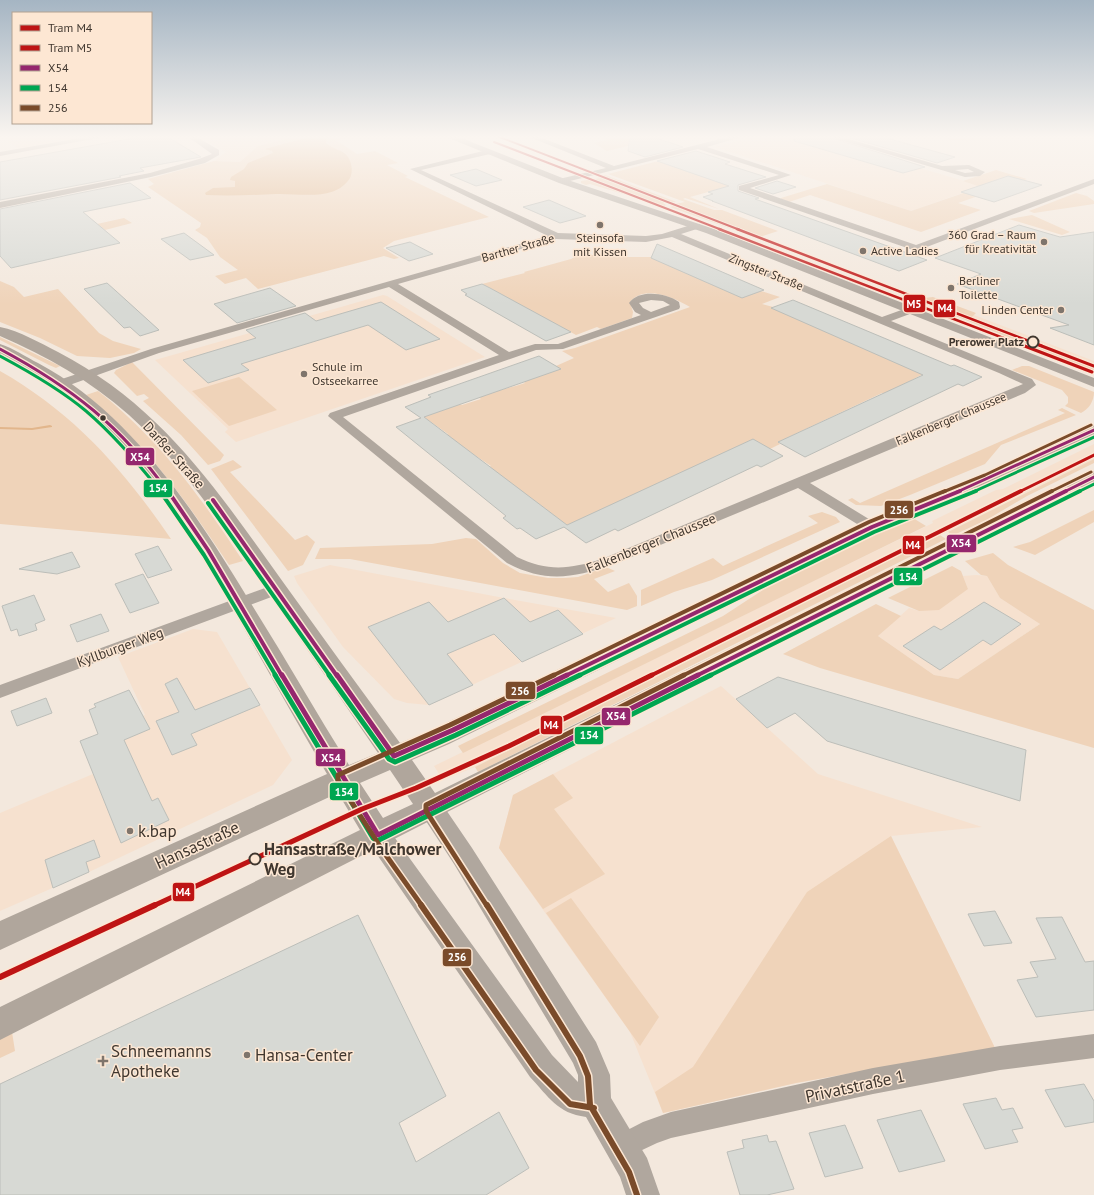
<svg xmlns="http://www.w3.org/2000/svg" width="1094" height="1195" font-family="'PT Sans',sans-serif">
<rect width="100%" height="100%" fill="#f3e8dd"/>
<!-- built -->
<path fill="#f6e1cf" d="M7 136H92L18 148 7 141 10 139Z
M198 136H299L258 146 240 162 214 161 226 152Z
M757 136H808L982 186 911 211 715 147Z
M383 295 387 296 485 357 236 442 225 432 228 429 155 360Z
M974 315 1094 361V368L1085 364 1089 361 971 316Z
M1094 444V459L475 767 443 780 434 766 933 523 932 521 996 490 1003 489Z
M330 565 504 598 616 618 429 705 407 703 394 699 343 647 297 583 294 576Z
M976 575 987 576 1000 598 1040 624 958 679 934 675 878 636 909 608 919 611 968 589 963 576Z
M193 629 217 632 292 760 273 785 89 872 0 911V813L93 774 80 741 145 715 118 657Z
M721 686 818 774 982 827 891 836 996 1050 896 1065 796 1083 663 1113 630 1032 499 848 513 795Z"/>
<!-- green -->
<path fill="#efd3b9" d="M299 136H347L337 141 357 154 375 151 398 163 387 165 408 176 405 177 489 217 394 241 383 248 399 258 394 259 384 256 258 289 246 278 225 284 215 276 238 270 220 257 207 238 195 230 200 227 201 223 148 187 154 184 148 179 214 161 240 162 258 146Z
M597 136H669L607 151 594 143 607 140Z
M934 136H991L993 139 951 140Z
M670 158 730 186 690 197 719 209 685 198 683 199 714 210H722L778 231 757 238 670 207 673 206 670 205 685 202 608 174Z
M996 170 1027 179 958 203 981 210 921 232 810 195 789 202 781 199V198L827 184 911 211 981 187 963 181Z
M605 175 674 201 676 202 663 203 666 205 664 206 590 184 586 185 581 183V181L601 178 597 177Z
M1076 193 1087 196 1094 201V204L1034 213 1029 211Z
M1032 215 1070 232 1062 235 1009 219Z
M124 218 132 223 105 230 97 224Z
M581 254 617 257H654L780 297 762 304 773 307 925 373 885 394 882 393 778 442 780 444 770 449 567 525 489 467 491 466 446 436 448 434 424 417 460 404 462 405 481 399 478 397C495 391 510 388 525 383L523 381 560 369 556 366 574 358 562 351 575 348 690 307C675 298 644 284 630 302L633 312 632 318 601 329 597 327 576 335 482 284 525 273 524 272 571 259Z
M0 281 14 287 24 297 58 289 99 333 113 341 141 349 134 353 110 358 77 356 40 338 0 322Z
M933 297 976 313 972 317 1090 362 1085 364 1094 368V372L914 299Z
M0 337 60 366 56 368 49 365 0 340Z
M132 362 224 455 220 461 208 465 181 435 143 401 149 398 144 394 137 396 114 373 116 370Z
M1022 366H1029L1094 392C1094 401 1089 409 1081 413L1065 406 1068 403V397L1062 390 1012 370Z
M0 371C74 413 124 470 171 539L0 524Z
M239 377 277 410 229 426 192 391Z
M98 391C159 439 200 496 243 561L229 565C185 499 148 446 86 395Z
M1062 408 1076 415 1001 445 985 464 910 495 881 506 856 505 848 500 852 498 860 503 1065 413 1058 410Z
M1094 459V463L1027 496 988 519 954 535 948 532Z
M233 460 242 467 230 472 295 540 307 535 315 542 303 565 288 571 211 469Z
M1094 510V522L1035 555 1013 547 1030 542Z
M822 512 836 517 840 522 712 580 674 592 641 606V590L713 558 723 566 818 523 808 516Z
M913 518 926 526 463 753 458 746 723 616 775 582 840 549Z
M940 535 946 539 478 772 475 767Z
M466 538 476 539 503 563 520 573 548 578H564L578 577 606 567 615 571 594 579 608 592 629 583 637 596V606L627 610 350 559H315L320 548 432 544Z
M993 553 1008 565 1094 610V748L820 668 783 654 876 604 901 616 878 636 934 675 958 679 1040 624 1000 598 987 576 981 575 965 561Z
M952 566 961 571 968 589 939 610 919 611 888 598Z
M553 774 573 798 554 809 605 874 543 909 499 848 513 795Z
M891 836 996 1050 896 1065 796 1083 663 1113 655 1092 693 1067 807 892Z
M571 898 659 1017 640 1046 546 913Z
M12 1032 15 1051 0 1058V1039Z"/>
<!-- water -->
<path fill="#e2b68c" d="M312 136H333L326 139V143C332 149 344 150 348 157 352 163 353 172 350 178 335 202 300 193 276 194 253 195 230 196 206 195L205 193 213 188 235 187V181L230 180 231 177 244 169 248 163 273 153 272 151 265 149Z"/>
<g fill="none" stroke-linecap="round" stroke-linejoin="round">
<!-- stream -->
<path fill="#e2b68c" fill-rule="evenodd" d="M50 425 52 426V427L32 430 0 429V427L32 428Z"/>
</g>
<!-- building -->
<path fill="#d7d9d4" stroke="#bcbeb9" d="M146 136H166L201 157 140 168 144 171 119 176 121 177 0 200V162Z
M630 136H650L683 147 645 157 628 151Z
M794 136H826L925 167 903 173 794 141Z
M844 136H879L955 157 937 163Z
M696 151 730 162 725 164 766 177 738 185V191L759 198 755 199 927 260 899 271 712 201H713L703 197 713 194 708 192 729 186 657 161Z
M476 169 502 180 476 186 450 175Z
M1008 176 1042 185 994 202 961 192Z
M777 181 796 187 773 194 755 188Z
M130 183 151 198 83 212 120 243 11 268 0 256V209Z
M549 200 586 216 560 223 523 207Z
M1019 225 1060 237 1094 232V345L1050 328 1069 325 957 284 981 274 935 258Z
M184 233 214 255 190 260 161 239Z
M410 242 433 254 409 261 386 248Z
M657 244 706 265 764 290 742 298 651 258Z
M107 283 116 291 159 330 140 336 130 327 124 328 84 289Z
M482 284 490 288 571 332 546 341 465 295 467 294 461 290Z
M270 288 296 306 237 323 214 304Z
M793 300 951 366 954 365 982 377 963 386 958 384 805 457 778 442 923 375 771 308Z
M381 302 440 339 406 350 368 325 241 364 249 370 208 383 183 360 256 338 246 330 305 313 316 321Z
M539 356 561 369 424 417 567 525 753 439 783 456 761 467 757 465 618 531 615 529 586 543 564 527 536 539 520 528 517 529 503 518 506 516 396 427 421 418 405 407 431 397 428 395Z
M158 546 172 570 148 578 135 554Z
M72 552 80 567 57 574 19 569Z
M143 574 159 603 130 613 115 584Z
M34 595 45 620 35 624 37 630 19 636 17 629 11 631 2 606Z
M504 598 530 622 558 610 583 634 522 662 494 634 447 654 473 685 429 705 368 627 429 602 448 622Z
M984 602 1021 624 991 645 983 640 940 670 903 646 934 626 941 630Z
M101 614 109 631 77 642 70 625Z
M778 677 1026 750 1020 801 827 741 795 713 767 728 736 699Z
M177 678 195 710 250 688 260 705 191 734 197 745 172 755 156 721 179 712 165 684Z
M129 690 150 729 124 740 152 801 158 798 169 820 121 843 80 741 98 734 89 710 96 707 94 704Z
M46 698 52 713 17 726 11 711Z
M94 840 100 857 86 862 89 872 53 888 45 860Z
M995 911 1012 943 984 946 968 914Z
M358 915 446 1096 399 1123 416 1162 499 1112 529 1168 486 1195H0V1084Z
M1062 917 1085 962 1094 961V1010L1036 1017 1017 980 1038 977 1030 962 1056 959 1036 918Z
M1084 1084 1094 1101V1122L1065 1127 1045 1090Z
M996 1098 1002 1110 1013 1108 1023 1128 1012 1130 1018 1142 985 1149 963 1104Z
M921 1110 945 1161 899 1172 877 1120Z
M845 1125 863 1168 825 1177 809 1133Z
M767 1135 769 1142 776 1141 794 1189 767 1195H740L727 1152 744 1148 742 1140Z"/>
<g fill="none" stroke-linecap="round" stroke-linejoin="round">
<!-- minor -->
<path fill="#b0a79e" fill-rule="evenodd" d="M92 136H109L0 156V152Z
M187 136H195L219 150V155L205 163 151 177 0 208V202L150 173 199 159 212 154Z
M527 136H537L614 166 732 136H744L707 147 791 175 750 188 916 245 1094 179V184L916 251 739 190V186L779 175 698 149 562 183H559V179L606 168Z
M827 136H838L942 166 969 165 985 172 980 176 965 177ZM968 169 974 172 965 173 955 170Z
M487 150 491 152 490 154 421 170 558 233 646 236 662 234 694 224H700V228L681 234 882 317 907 308H915L916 310 915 312 891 321 1032 379 1036 385 1025 393 810 483 877 524 879 527 877 530H867L798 488 612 565C573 578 545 583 507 563L328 416 330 413 499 355 389 287 159 353 64 387H56L54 384 56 381 151 349 548 236 410 169ZM672 237 999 373 1023 384 602 559C570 569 548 572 517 557L343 417 536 350 563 349 679 309 680 307 679 302C666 293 639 289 629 303L635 312 641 315 558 344H535L509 352 398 284 556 239 646 242ZM651 300 663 301 670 305 651 312 643 308 639 303Z
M276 584 282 585 284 589 282 593 0 698V685Z
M1094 1034V1058L1000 1070 873 1094 671 1138 657 1143 621 1160 612 1156 608 1147 612 1138 643 1122 671 1112 873 1068 1000 1046Z"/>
<!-- tertiary -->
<path fill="#b0a79e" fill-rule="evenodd" d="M444 136H456L565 179 714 229 1094 378V387L706 233 559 183Z
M431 798 440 801 472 848 596 1042 610 1075 611 1098 647 1158 660 1195H626L620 1177 586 1117C557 1113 549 1097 530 1077L369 843 365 835 369 827 378 824 387 827 552 1055 578 1082V1075L573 1063 454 864 422 815 418 808 422 801Z"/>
<!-- secondary -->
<path fill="#b0a69c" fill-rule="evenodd" d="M0 327C20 331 40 343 58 352 163 407 216 489 283 582 322 636 361 690 400 743L431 730 865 523 980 476 1094 425V437L994 484 879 531 449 744 412 760 435 793 1087 473 1094 471V484L869 597 0 1040V1007L360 830 338 793 0 950V921L327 774C294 718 262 660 230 604 189 535 145 461 83 410 57 388 30 371 0 355V344C13 348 26 357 38 363 134 414 200 519 255 610 287 661 317 714 349 765L378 753C337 693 296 633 255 573 217 518 179 460 129 415 91 381 46 356 0 336ZM390 770 413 804 383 818 360 783Z"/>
<defs>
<path id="bus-1-far2" d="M0 349C71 387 121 426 168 492
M957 492 1094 430
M1064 492 1094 477"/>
<path id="bus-1-far1" d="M168 491 208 550 282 676
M213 500 337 676
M565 676 872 527 960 491
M696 676 1066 491"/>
<path id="bus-1" d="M282 675 378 835 698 675
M337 675 394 756 453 730 567 675"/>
<path id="bus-2-far2" d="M0 356C30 372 60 389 86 411 114 435 138 463 161 492
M973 492 1094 437
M1078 492 1094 484"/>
<path id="bus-2-far1" d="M160 491 204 555 276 676
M208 503 330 676
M578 676 874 532 976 491
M709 676 1080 491"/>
<path id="bus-2" d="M275 675 373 838 377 841 711 675
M329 675 389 759 395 762 456 735 580 675"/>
<path id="bus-3-far3" d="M943 492 985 475 1091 425
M1050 492 1091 472"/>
<path id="bus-3-far2" d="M552 676 869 522 945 491
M682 676 1052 491"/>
<path id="bus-3-far1" d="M422 906 383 851 338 781V775L450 725 554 675
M487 906 426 811V805L684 675"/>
<path id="bus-3" d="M421 905 536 1070 570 1104 594 1108
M487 905 580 1056 588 1076 590 1105 629 1172 637 1195"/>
</defs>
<!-- bus-1-far2 casing -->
<use href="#bus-1-far2" stroke="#fde7d3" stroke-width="5.5"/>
<!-- bus-1-far1 casing -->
<use href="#bus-1-far1" stroke="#fde7d3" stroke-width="7"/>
<!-- bus-1 casing -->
<use href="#bus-1" stroke="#fde7d3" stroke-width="8"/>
<!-- bus-2-far2 casing -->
<use href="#bus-2-far2" stroke="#fde7d3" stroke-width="5.5"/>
<!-- bus-2-far1 casing -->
<use href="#bus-2-far1" stroke="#fde7d3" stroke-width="7"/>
<!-- bus-2 casing -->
<use href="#bus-2" stroke="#fde7d3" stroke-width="8"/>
<!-- bus-3-far3 casing -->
<use href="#bus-3-far3" stroke="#fde7d3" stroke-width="5.5"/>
<!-- bus-3-far2 casing -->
<use href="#bus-3-far2" stroke="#fde7d3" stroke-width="7"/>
<!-- bus-3-far1 casing -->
<use href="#bus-3-far1" stroke="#fde7d3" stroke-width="8"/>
<!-- bus-3 casing -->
<use href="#bus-3" stroke="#fde7d3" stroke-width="9"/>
<!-- bus-1-far2 -->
<use href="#bus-1-far2" stroke="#95276e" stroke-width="3"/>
<!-- bus-1-far1 -->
<use href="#bus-1-far1" stroke="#95276e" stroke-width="4"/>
<!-- bus-1 -->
<use href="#bus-1" stroke="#95276e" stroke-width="5"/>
<!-- bus-2-far2 -->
<use href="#bus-2-far2" stroke="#00a651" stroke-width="3"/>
<!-- bus-2-far1 -->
<use href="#bus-2-far1" stroke="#00a651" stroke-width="4"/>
<!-- bus-2 -->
<use href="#bus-2" stroke="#00a651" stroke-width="5"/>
<!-- bus-3-far3 -->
<use href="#bus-3-far3" stroke="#7a4b2a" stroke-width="3"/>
<!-- bus-3-far2 -->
<use href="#bus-3-far2" stroke="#7a4b2a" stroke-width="4"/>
<!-- bus-3-far1 -->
<use href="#bus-3-far1" stroke="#7a4b2a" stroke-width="5"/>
<!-- bus-3 -->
<use href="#bus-3" stroke="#7a4b2a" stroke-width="6"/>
<defs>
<path id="tram-1-far5" d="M497 136 740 230"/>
<path id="tram-1-far4" d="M737 229 1042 346"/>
<path id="tram-1-far3" d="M1039 345 1094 366
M1019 492 1094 455"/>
<path id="tram-1-far2" d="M650 676 1021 491"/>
<path id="tram-1-far1" d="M153 906 362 809 416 788 509 746 652 675"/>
<path id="tram-1" d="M0 977 155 905"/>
<path id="tram-2-far2" d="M494 142 722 230"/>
<path id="tram-2-far1" d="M719 229 1024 346"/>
<path id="tram-2" d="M1022 345 1092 372"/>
</defs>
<!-- tram-1-far5 casing -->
<use href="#tram-1-far5" stroke="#fde7d3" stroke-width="3.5"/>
<!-- tram-1-far4 casing -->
<use href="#tram-1-far4" stroke="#fde7d3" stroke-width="4.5"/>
<!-- tram-1-far3 casing -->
<use href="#tram-1-far3" stroke="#fde7d3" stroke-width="5.5"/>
<!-- tram-1-far2 casing -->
<use href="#tram-1-far2" stroke="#fde7d3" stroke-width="7"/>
<!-- tram-1-far1 casing -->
<use href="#tram-1-far1" stroke="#fde7d3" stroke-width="8"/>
<!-- tram-1 casing -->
<use href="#tram-1" stroke="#fde7d3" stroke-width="9"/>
<!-- tram-2-far2 casing -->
<use href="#tram-2-far2" stroke="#fde7d3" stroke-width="3.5"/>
<!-- tram-2-far1 casing -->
<use href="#tram-2-far1" stroke="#fde7d3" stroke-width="4.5"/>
<!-- tram-2 casing -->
<use href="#tram-2" stroke="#fde7d3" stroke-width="5.5"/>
<!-- tram-1-far5 -->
<use href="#tram-1-far5" stroke="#be1414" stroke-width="2"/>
<!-- tram-1-far4 -->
<use href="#tram-1-far4" stroke="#be1414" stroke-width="2.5"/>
<!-- tram-1-far3 -->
<use href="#tram-1-far3" stroke="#be1414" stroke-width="3"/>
<!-- tram-1-far2 -->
<use href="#tram-1-far2" stroke="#be1414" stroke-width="4"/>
<!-- tram-1-far1 -->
<use href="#tram-1-far1" stroke="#be1414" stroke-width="5"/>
<!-- tram-1 -->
<use href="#tram-1" stroke="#be1414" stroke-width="6"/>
<!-- tram-2-far2 -->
<use href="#tram-2-far2" stroke="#be1414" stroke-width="2"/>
<!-- tram-2-far1 -->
<use href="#tram-2-far1" stroke="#be1414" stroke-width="2.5"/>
<!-- tram-2 -->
<use href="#tram-2" stroke="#be1414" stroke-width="3"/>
</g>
<!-- sky -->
<linearGradient id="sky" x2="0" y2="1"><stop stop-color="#a5b5c3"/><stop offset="0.45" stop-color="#faf5f0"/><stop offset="1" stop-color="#faf5f0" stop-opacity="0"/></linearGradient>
<rect width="1094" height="304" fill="url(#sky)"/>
<!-- markers -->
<g fill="#7f756c" stroke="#fde7d3" stroke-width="1.5">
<circle cx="600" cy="225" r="4"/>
<circle cx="1044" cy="242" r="4"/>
<circle cx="863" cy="251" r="4"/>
<circle cx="951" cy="288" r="4"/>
<circle cx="1061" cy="310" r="4"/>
<circle cx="304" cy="374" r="4"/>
<circle cx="130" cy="831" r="4"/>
<circle cx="247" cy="1055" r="4"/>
<path d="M101 1055h4v4h4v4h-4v4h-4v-4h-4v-4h4z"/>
</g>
<g fill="#fde7d3" stroke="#40372f" stroke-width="2">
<circle cx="1033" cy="342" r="5.5"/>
<circle cx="255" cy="859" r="5.5"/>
</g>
<circle fill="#40372f" stroke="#fde7d3" stroke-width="1.5" cx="103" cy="418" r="3.5"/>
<g text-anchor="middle" stroke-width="3" stroke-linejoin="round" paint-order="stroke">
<!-- far-poi labels -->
<g font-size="12" fill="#40372f" stroke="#fde7d3" text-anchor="start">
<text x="1036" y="239" text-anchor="end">360 Grad – Raum<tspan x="1036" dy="14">für Kreativität</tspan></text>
<text x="600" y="242" text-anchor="middle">Steinsofa<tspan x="600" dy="14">mit Kissen</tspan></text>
<text x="871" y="255">Active Ladies</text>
<text x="959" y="285">Berliner<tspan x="959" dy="14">Toilette</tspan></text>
<text x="1053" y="314" text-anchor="end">Linden Center</text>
<text x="312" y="371">Schule im<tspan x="312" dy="14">Ostseekarree</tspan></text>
</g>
<!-- far-street labels -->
<g font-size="12" fill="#40372f" stroke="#fde7d3">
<text transform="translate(518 248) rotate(-16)" y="4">Barther Straße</text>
<text transform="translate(766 272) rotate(22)" y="4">Zingster Straße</text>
<text transform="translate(951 419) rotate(-23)" y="4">Falkenberger Chaussee</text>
</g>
<!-- far-stop labels -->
<g font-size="12" font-weight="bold" fill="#40372f" stroke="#fde7d3" text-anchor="end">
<text x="1024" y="346">Prerower Platz</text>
</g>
<!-- street labels -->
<g font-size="14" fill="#40372f" stroke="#fde7d3">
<text transform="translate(174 455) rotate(48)" y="5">Darßer Straße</text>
<text transform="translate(651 543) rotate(-22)" y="5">Falkenberger Chaussee</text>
<text transform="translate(120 647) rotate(-20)" y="5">Kyllburger Weg</text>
</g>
<!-- near-poi labels -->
<g font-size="17" fill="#40372f" stroke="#fde7d3" text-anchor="start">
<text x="138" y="837">k.bap</text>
<text x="111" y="1057">Schneemanns<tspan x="111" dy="20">Apotheke</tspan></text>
<text x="255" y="1061">Hansa-Center</text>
</g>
<!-- near-street labels -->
<g font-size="17" fill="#40372f" stroke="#fde7d3">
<text transform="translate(197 845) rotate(-25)" y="6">Hansastraße</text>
<text transform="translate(855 1086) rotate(-12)" y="6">Privatstraße 1</text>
</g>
<!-- near-stop labels -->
<g font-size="17" font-weight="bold" fill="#40372f" stroke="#fde7d3" text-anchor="start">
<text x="264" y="855">Hansastraße/Malchower<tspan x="264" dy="20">Weg</tspan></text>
</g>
</g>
<g stroke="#fde7d3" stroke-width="1.5">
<rect x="903" y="294" width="23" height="19" rx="4" fill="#be1414"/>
<rect x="933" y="299" width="23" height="19" rx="4" fill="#be1414"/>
<rect x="125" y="447" width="30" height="19" rx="4" fill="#95276e"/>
<rect x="143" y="479" width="30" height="19" rx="4" fill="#00a651"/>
<rect x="884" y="500" width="30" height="19" rx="4" fill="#7a4b2a"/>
<rect x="946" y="534" width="31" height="19" rx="4" fill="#95276e"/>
<rect x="902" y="535" width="23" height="20" rx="4" fill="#be1414"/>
<rect x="893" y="567" width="30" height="19" rx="4" fill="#00a651"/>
<rect x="505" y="681" width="31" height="19" rx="4" fill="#7a4b2a"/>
<rect x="601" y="707" width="30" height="19" rx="4" fill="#95276e"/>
<rect x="540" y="715" width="23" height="20" rx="4" fill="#be1414"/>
<rect x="574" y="726" width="30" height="19" rx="4" fill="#00a651"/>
<rect x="315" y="748" width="31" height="19" rx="4" fill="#95276e"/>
<rect x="329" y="782" width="30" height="19" rx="4" fill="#00a651"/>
<rect x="172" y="882" width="23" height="20" rx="4" fill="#be1414"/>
<rect x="442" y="948" width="30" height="19" rx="4" fill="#7a4b2a"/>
</g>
<g font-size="11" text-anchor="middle" font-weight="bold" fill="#fff">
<text x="914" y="308">M5</text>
<text x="945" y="312">M4</text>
<text x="140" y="461">X54</text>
<text x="158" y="492">154</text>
<text x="899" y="514">256</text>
<text x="961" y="547">X54</text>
<text x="913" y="549">M4</text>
<text x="908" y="581">154</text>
<text x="520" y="695">256</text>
<text x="616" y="720">X54</text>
<text x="551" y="729">M4</text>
<text x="589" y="739">154</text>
<text x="331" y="762">X54</text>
<text x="344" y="796">154</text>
<text x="183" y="896">M4</text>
<text x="457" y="961">256</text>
</g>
<!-- legend -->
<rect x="12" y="12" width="140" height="112" fill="#fde7d3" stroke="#b1a191"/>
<rect x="20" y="25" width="20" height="6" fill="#be1414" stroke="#b1a191"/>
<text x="48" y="32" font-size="12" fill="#40372f">Tram M4</text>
<rect x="20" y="45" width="20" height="6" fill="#be1414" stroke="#b1a191"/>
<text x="48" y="52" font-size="12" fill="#40372f">Tram M5</text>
<rect x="20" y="65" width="20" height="6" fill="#95276e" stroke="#b1a191"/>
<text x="48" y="72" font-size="12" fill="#40372f">X54</text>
<rect x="20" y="85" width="20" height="6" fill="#00a651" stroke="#b1a191"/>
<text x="48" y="92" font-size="12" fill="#40372f">154</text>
<rect x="20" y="105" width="20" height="6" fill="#7a4b2a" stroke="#b1a191"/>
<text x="48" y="112" font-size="12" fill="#40372f">256</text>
</svg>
